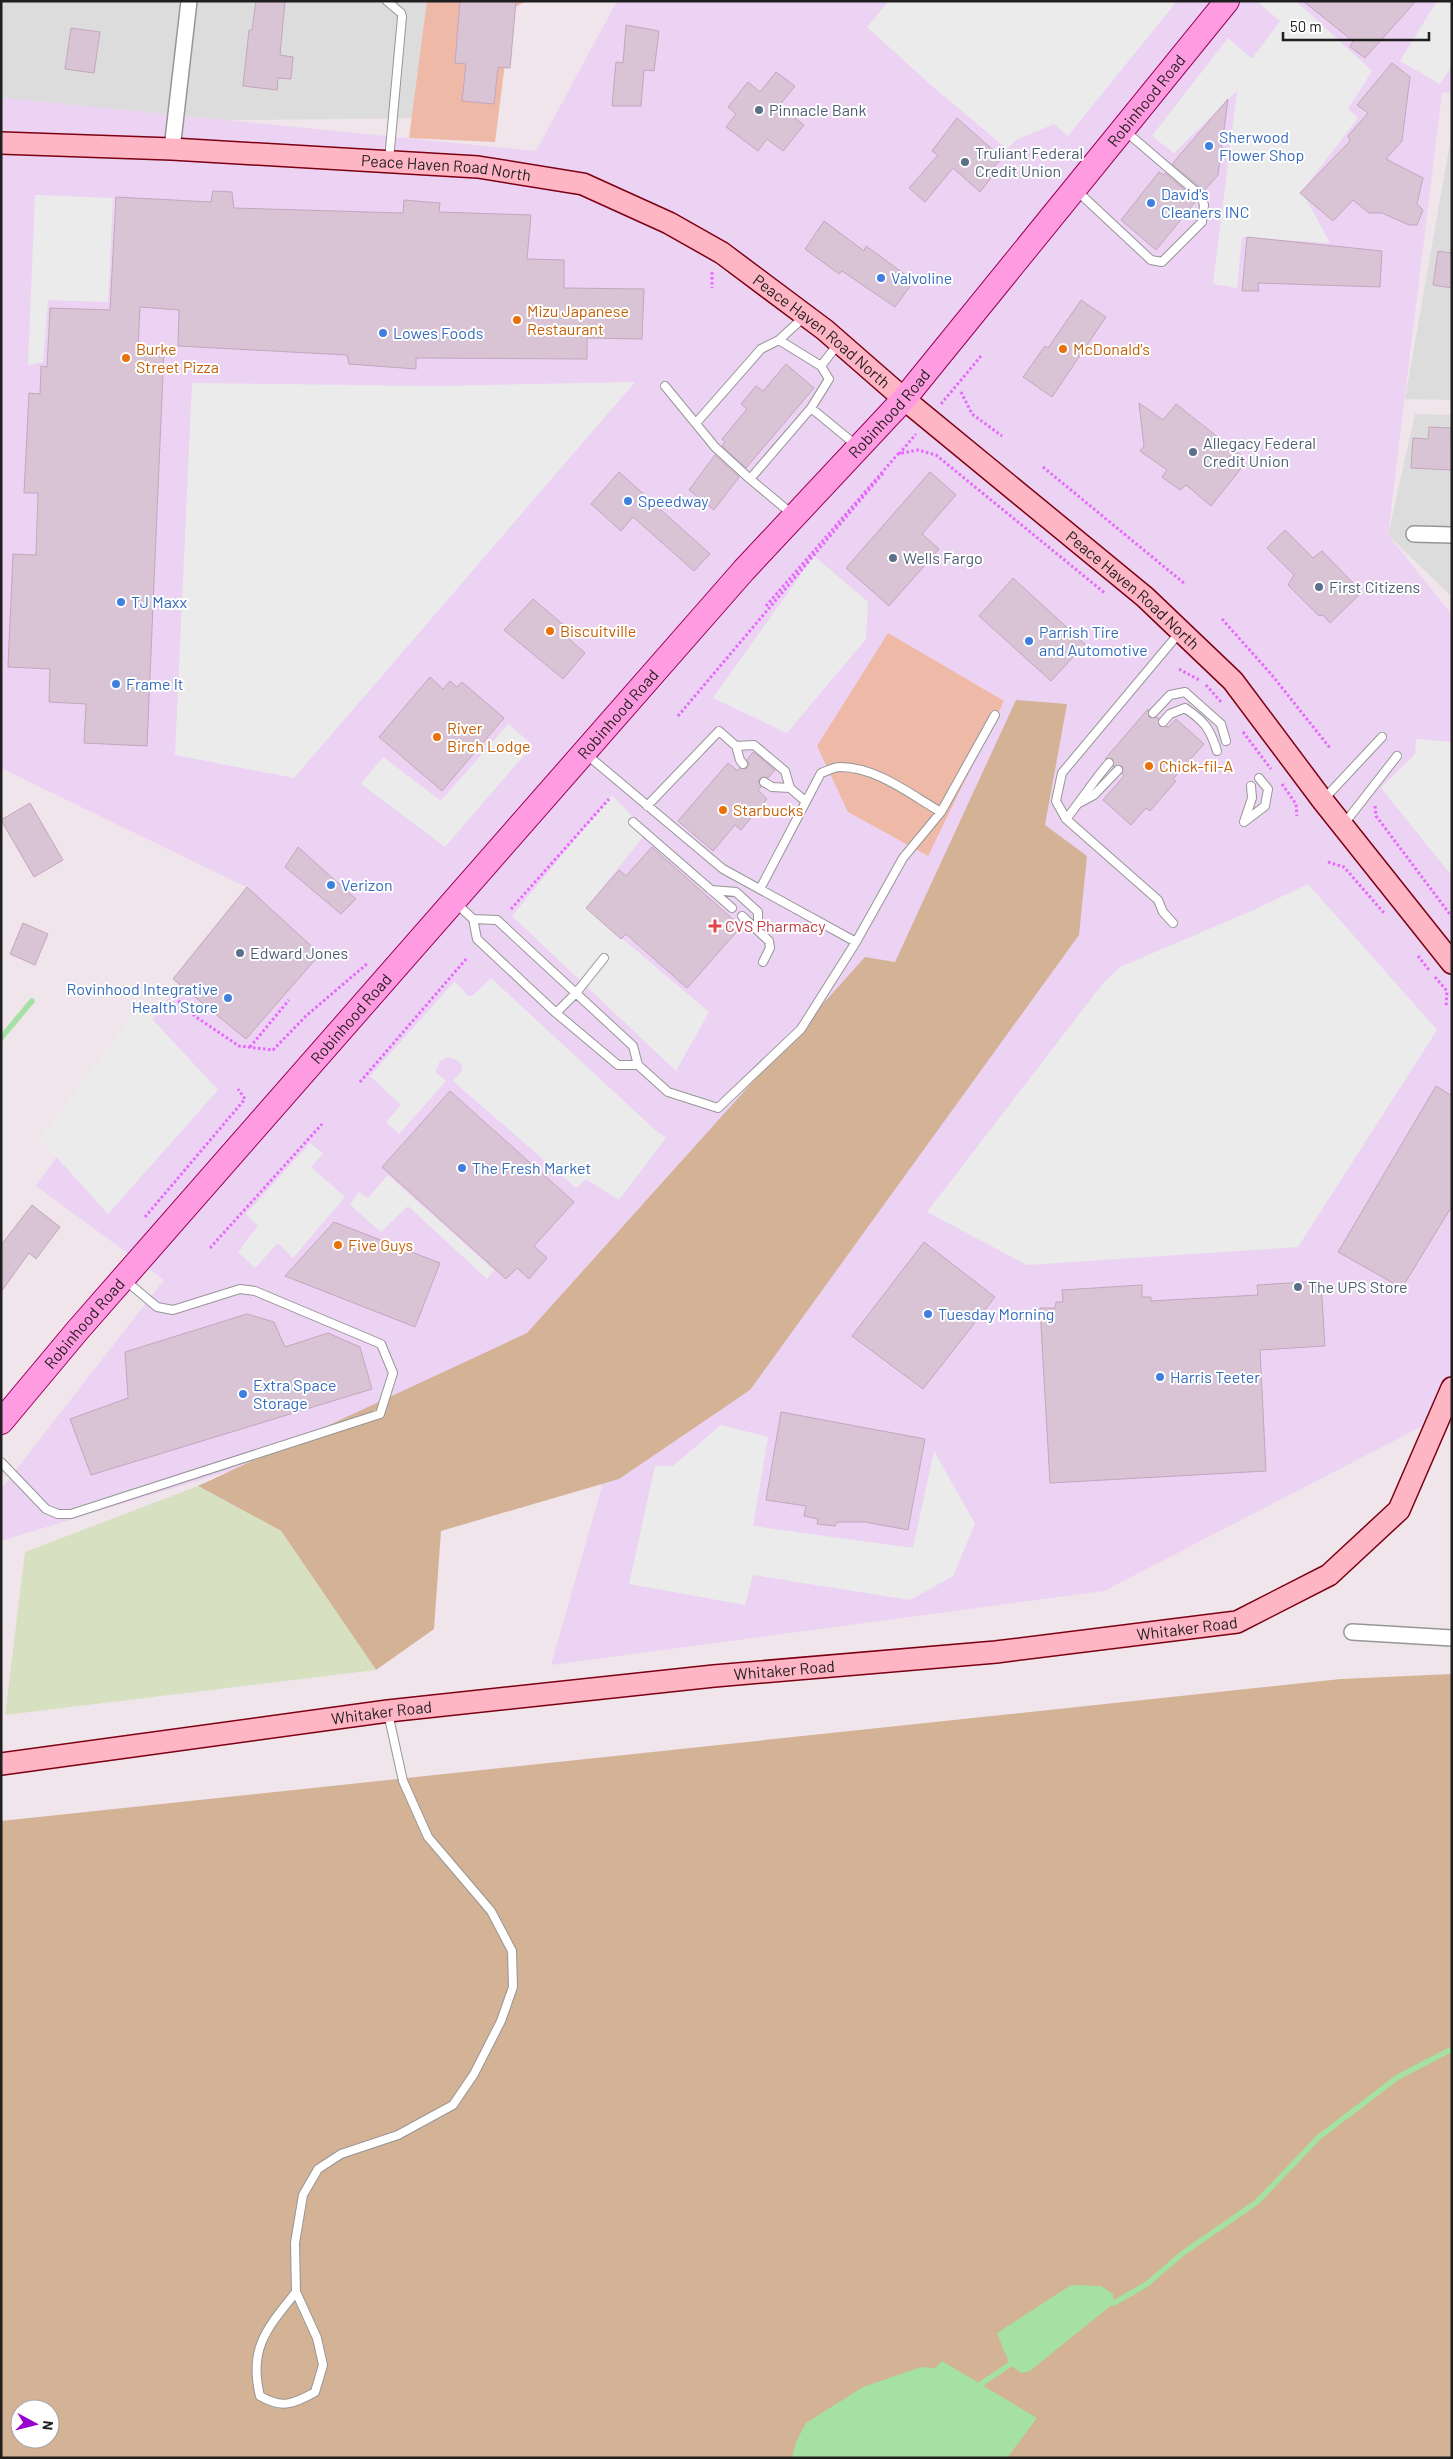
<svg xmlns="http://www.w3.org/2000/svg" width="1453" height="2459" font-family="Barlow,sans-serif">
<rect width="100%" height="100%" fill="#f1e5ec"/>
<!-- residential -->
<path fill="#dddcdd" d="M1 1H453L434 118 1 123Z
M1452 131V400L1405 399Z
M1415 414 1452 415V597L1388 535Z"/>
<!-- commercial -->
<path fill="#ecd3f3" d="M617 1H1452V92L1442 93 1388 535 1452 615V1420L1440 1417 1104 1591 551 1665 602 1486 559 1413 541 1376 1 1541V1489L164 1280 36 1186 246 887 1 768V107L5 98 536 151Z"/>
<!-- grass -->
<path fill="#eeb9a7" d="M427 1H526L512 9 495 142 409 138Z
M888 633 1004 701 928 856 848 812 817 746Z"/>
<!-- forest -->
<path fill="#d3b296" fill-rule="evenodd" d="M1016 700 1067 704 1045 825 1087 856 1079 935 750 1390 619 1479 441 1531 434 1629 376 1670 281 1531 198 1486 527 1333 865 957 895 962Z
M1452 1674V2458H1V1821L1341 1679ZM20 2409H50V2439H20Z"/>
<!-- wetland -->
<path fill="#d7e0c0" d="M198 1486 281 1531 376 1670 5 1715 25 1552Z"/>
<!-- parking -->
<path fill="#ebebeb" d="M889 1H1177L1068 136 1054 124 1016 140 1007 149 932 86 867 27Z
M1261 1H1296L1372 71 1348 109 1358 118 1302 191 1330 243 1242 237 1237 288 1213 284 1237 91 1174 153 1152 136 1228 38 1252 59 1280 21 1259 3Z
M1437 1H1452V66L1440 84 1400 61Z
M35 195 113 198 108 302 48 300 43 362 28 365Z
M635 382 294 778 175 755 192 383 434 386Z
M814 556 868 602 866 639 787 733 713 698Z
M508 724 533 745 445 847 361 784 383 757 441 801Z
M1416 739 1452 742V876L1381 788 1415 754Z
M612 795 647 832 586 908 709 1012 676 1071 512 916Z
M1308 884 1437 1030 1298 1247 1027 1265 927 1212 1104 982 1120 967 1256 909Z
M491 978 653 1128 666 1138 619 1200 586 1179 576 1188 453 1081 461 1072 462 1065 457 1060 447 1057 440 1061 435 1072 446 1081 399 1134 386 1122 401 1105 370 1076 455 981 468 996H472Z
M140 1006 218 1090 108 1214 40 1139Z
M310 1143 323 1153 311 1167 345 1197 293 1258 278 1243 255 1268 238 1252 258 1226 246 1214Z
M388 1175 494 1270 487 1279 408 1206 381 1232 350 1205 359 1192 368 1198Z
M721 1425 768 1437 753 1526 913 1548 934 1451 975 1524 953 1576 910 1600 753 1575 745 1605 629 1584 655 1466H673Z"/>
<!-- water -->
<path fill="#a4e1a2" d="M1071 2285 1101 2286 1113 2294 1114 2303 1030 2371 1021 2373 1010 2365 997 2333Z
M942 2361 1037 2418 1007 2458H792L796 2442 806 2423 863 2387 921 2367 935 2368Z"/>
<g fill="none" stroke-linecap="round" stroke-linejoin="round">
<!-- stream -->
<path stroke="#a4e1a2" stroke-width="5.5" d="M1 1038 32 1001
M1108 2303H1114L1147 2284 1183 2253 1257 2202 1319 2137 1398 2077 1452 2049
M975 2388 1015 2361"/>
</g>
<!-- building -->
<path fill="#d8c4d4" stroke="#c4a6be" d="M256 1H285L280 55 293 57 291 79 278 78 277 90 243 86 249 30H252Z
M460 1H516L510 68 498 67 494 104 462 101 466 64 455 63Z
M1303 1H1416L1365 58 1350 47 1353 41Z
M626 25 659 31 654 71 644 70 641 106H612L616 62 623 63Z
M71 28 100 32 94 73 65 69Z
M1392 63 1410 77 1402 141 1386 159 1423 178 1417 204 1423 210 1417 225H1409L1382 213H1369L1353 200 1333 221 1300 193 1350 141 1348 136 1368 113 1357 105Z
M776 72 795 86 779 106 804 125 783 151 767 139 758 151 726 127 736 114 728 107 748 82 760 92Z
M1228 99 1218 175 1204 191 1172 164Z
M957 118 1002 158 994 167 997 170 980 192 953 168 925 202 909 188 938 155 932 151Z
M1159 172 1163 175 1165 173 1197 200 1156 250 1121 220Z
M213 191 232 192 234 208 403 213 404 200 440 203 439 212 531 215 527 259 564 260V288L644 289 642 339 587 338V359L416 358V369L349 364 347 355 178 346 179 310 140 307 138 349 164 350 147 746 84 743 86 704 49 702 50 669 8 667 13 554 36 555 38 493H24L29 393 40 394 41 366 47 367 50 308 110 310 116 197 211 202Z
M824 221 864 251 866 246 914 281 895 307 842 271 839 274 805 249Z
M1247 237 1382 251 1380 287 1258 283 1259 291H1242Z
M1438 251 1452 253V288L1433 285Z
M1081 300 1106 317 1052 397 1023 377 1045 346 1048 348Z
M786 364 814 388 746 468 722 446 725 442 722 439 747 409 741 404 756 386 763 391Z
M1139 403 1163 420 1176 404 1243 457V466L1211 506 1186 485 1180 490 1162 477 1167 470 1140 451 1144 446Z
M1429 427 1451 428 1452 470 1411 468 1413 438 1428 439Z
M715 455 739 477 714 510 689 490Z
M619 472 710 554 694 571 633 517 621 531 591 504Z
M930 472 956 495 922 534 939 549 889 606 846 568Z
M1285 530 1313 558 1322 551 1354 584 1353 588 1359 595 1330 623 1323 615 1319 616 1288 585 1294 575 1267 548Z
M1013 578 1085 644 1051 681 979 616Z
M533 599 572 632 567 637 585 653 563 679 504 630Z
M430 677 443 689 450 681 457 687 462 682 504 718 442 791 379 737Z
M1148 709 1149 717 1159 718 1160 726 1169 727 1176 719 1204 744 1173 779 1176 781 1150 811 1146 808 1131 825 1103 800 1124 776 1122 774 1123 769 1122 766 1113 767V759H1105Z
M753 752 775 770 768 778 762 777 758 781 761 787 758 790 767 799 741 830 735 825 713 851 678 821 728 763 738 771 740 768 746 769 749 764 747 760Z
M30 803 63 860 34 877 1 820Z
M298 847 356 899 341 914 285 867Z
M652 847 736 922 740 928 687 988 626 934 621 939 586 908 619 870 626 876Z
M247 887 320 954 246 1039 173 979Z
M23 923 48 934 35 965 10 954Z
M1436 1086 1452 1096V1206L1402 1288 1338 1252Z
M450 1091 574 1202 534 1246 547 1258 529 1279 517 1268 506 1279 382 1167Z
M32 1205 60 1227 36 1259 29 1253 1 1292V1245Z
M334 1222 440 1263 415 1327 285 1276Z
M924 1242 995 1297 923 1389 852 1336Z
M1321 1281 1325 1346 1260 1350 1266 1471 1050 1483 1040 1308H1055L1056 1302H1063L1062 1290 1142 1285V1297H1151V1301L1258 1295 1257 1285Z
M247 1314 274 1322 285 1347 328 1333 360 1347 372 1389 91 1475 70 1419 128 1398 125 1352Z
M781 1412 925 1439 908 1530 865 1522H837L835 1526 817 1524 818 1519 804 1516 806 1506 766 1500Z"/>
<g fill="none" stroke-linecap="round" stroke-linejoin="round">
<defs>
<path id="lane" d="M387 1 401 13 402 17 389 160
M1076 190 1151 260 1162 262 1202 222 1204 205 1201 196 1124 130
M779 340 821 366 829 379 811 408 750 479 792 514
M821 366 838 344
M665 386 715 447 750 479
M811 408 856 445
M697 422 761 349 779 340 804 317
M1153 713 1170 695 1185 692 1221 724 1226 741
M1163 722 1170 714 1185 708C1204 721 1210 728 1217 751
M736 746 740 760 743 764
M586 754 723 869 856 942 903 858 941 812 995 715
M764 782 772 787 790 788
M1324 799 1382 737
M1079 803 1094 795 1118 770
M647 806 719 731 736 746 754 745 785 771 790 788 805 801
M1066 819C1081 801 1093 781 1109 763
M633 822 732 908
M1244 822 1265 806 1268 789 1259 778
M1244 822 1252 798 1251 786
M1344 824 1397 756
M760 889 821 773C827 771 834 767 840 767 877 767 911 795 941 812
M711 890 736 892 758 912V930
M456 903 473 919 477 939 556 1013 618 1065H638
M742 916 769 941 770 948 763 962
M473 919 497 920 633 1046 638 1065 668 1092 718 1108 801 1029 856 942
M1173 923 1163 912 1158 900 1066 819 1056 801 1062 773 1180 632
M556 1013 576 993 604 958
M1 1462 46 1509 58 1514H71L380 1414 393 1373 381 1344 255 1291 240 1289 173 1310 157 1307 125 1280
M296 2292C268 2327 248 2348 260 2396 282 2409 294 2404 315 2392L323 2365 317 2338 296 2292 295 2243 303 2195 318 2169 341 2154 398 2135 453 2105 474 2074 501 2021 513 1987 512 1951 491 1911 428 1837 403 1781 388 1713"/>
<path id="street" d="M172 149 189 1
M1414 534 1452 535
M1352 1632 1452 1638"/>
<g id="secondary">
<path id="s1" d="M1 143 172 149 478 167 583 184 669 223 722 253 825 330 904 399 1145 597 1233 681 1323 801 1452 963"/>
<path id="s2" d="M1 1764 388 1711 714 1676 996 1652 1237 1622 1329 1575 1399 1510 1452 1388"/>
</g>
<g id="primary">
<path id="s3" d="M1 1422 77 1331 744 570 904 399 1227 1"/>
</g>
</defs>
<!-- lane casing -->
<use href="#lane" stroke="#969696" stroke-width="10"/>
<!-- street casing -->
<use href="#street" stroke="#969696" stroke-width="18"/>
<!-- secondary casing -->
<use href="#secondary" stroke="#7c0012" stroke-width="24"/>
<!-- primary casing -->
<use href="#primary" stroke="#9a005a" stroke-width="26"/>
<!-- path -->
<path stroke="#e867ff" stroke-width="3" stroke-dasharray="2.5 2.5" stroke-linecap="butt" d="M712 272V288
M961 392 972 414 1002 436
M941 404 981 356
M899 454 916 434
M1043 467 1185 584
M766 606 898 454 918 450 936 455 1106 594
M1222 619 1271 674 1330 748
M1179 669 1201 681
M1206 685 1222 703
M678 716 884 472
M1243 732 1271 769
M1282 784 1296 804 1297 816
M1375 806 1376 816 1452 917
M1328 862 1344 867 1384 913
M511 909 609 799
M1418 956 1429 970
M1435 977 1447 991 1446 1007
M171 994 196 1017 239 1046 273 1050 306 1016 368 963
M250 1047 289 1000
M360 1082 467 958
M145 1217 245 1099 238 1089
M210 1248 322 1124"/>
<!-- lane -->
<use href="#lane" stroke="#fff" stroke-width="8"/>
<!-- street -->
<use href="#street" stroke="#fff" stroke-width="15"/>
<!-- secondary -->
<use href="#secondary" stroke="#feb5c4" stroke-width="21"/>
<!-- primary -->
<use href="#primary" stroke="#ff9be0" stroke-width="24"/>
</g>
<!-- markers -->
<g fill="#5c6f8a" stroke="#fff" stroke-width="2">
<circle cx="759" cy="110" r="5"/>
<circle cx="965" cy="162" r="5"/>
<circle cx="1193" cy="452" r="5"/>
<circle cx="893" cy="558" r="5"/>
<circle cx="1319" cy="587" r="5"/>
<circle cx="240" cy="953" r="5"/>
<circle cx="1298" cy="1287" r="5"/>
</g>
<g fill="#3f7fe0" stroke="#fff" stroke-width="2">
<circle cx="1209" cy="146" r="5"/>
<circle cx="1151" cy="203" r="5"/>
<circle cx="881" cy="278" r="5"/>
<circle cx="383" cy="333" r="5"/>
<circle cx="628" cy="501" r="5"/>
<circle cx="121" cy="602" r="5"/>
<circle cx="1029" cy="641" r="5"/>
<circle cx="116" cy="684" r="5"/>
<circle cx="331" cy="885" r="5"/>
<circle cx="228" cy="998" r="5"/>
<circle cx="462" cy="1168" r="5"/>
<circle cx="928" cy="1314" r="5"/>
<circle cx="1160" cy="1377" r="5"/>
<circle cx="243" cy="1394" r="5"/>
</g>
<g fill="#e8710a" stroke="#fff" stroke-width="2">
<circle cx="517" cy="320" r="5"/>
<circle cx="1063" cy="349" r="5"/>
<circle cx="126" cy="358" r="5"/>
<circle cx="550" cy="631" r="5"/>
<circle cx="437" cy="737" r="5"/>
<circle cx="1149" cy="766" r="5"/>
<circle cx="723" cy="810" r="5"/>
<circle cx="338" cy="1245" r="5"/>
</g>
<path fill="#e0444e" stroke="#fff" stroke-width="2" d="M712.5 918.5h5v5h5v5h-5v5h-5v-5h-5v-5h5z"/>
<g text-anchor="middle" stroke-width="4" stroke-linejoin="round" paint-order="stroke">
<!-- street labels -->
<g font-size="16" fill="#1f1f1f" stroke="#fff">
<text dy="6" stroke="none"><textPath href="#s3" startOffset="1749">Robinhood Road</textPath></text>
<text dy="6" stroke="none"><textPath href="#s1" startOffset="446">Peace Haven Road North</textPath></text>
<text dy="6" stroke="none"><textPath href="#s1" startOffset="866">Peace Haven Road North</textPath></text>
<text dy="6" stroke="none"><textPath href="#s3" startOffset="1344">Robinhood Road</textPath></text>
<text dy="6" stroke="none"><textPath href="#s1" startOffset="1271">Peace Haven Road North</textPath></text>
<text dy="6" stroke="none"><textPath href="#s3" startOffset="939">Robinhood Road</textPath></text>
<text dy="6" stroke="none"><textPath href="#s3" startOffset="534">Robinhood Road</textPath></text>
<text dy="6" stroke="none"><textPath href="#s3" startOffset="129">Robinhood Road</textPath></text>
<text dy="6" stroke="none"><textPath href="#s2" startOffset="1194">Whitaker Road</textPath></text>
<text dy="6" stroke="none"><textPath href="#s2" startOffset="789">Whitaker Road</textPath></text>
<text dy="6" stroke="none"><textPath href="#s2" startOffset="384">Whitaker Road</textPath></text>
</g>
<!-- service labels -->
<g font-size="16" fill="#4e5e75" stroke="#fff" text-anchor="start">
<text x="769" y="116">Pinnacle Bank</text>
<text x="975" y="159">Truliant Federal<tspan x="975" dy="18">Credit Union</tspan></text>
<text x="1203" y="449">Allegacy Federal<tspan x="1203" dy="18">Credit Union</tspan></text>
<text x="903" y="564">Wells Fargo</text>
<text x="1329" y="593">First Citizens</text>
<text x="250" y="959">Edward Jones</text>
<text x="1308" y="1293">The UPS Store</text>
</g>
<!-- shop labels -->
<g font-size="16" fill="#366cbe" stroke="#fff" text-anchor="start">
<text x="1219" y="143">Sherwood<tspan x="1219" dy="18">Flower Shop</tspan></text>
<text x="1161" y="200">David's<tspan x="1161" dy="18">Cleaners INC</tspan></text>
<text x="891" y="284">Valvoline</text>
<text x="393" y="339">Lowes Foods</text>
<text x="638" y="507">Speedway</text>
<text x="131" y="608">TJ Maxx</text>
<text x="1039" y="638">Parrish Tire<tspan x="1039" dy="18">and Automotive</tspan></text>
<text x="126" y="690">Frame It</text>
<text x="341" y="891">Verizon</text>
<text x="218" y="995" text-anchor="end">Rovinhood Integrative<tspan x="218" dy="18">Health Store</tspan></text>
<text x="472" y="1174">The Fresh Market</text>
<text x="938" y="1320">Tuesday Morning</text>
<text x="1170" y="1383">Harris Teeter</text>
<text x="253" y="1391">Extra Space<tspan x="253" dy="18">Storage</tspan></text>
</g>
<!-- food labels -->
<g font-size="16" fill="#c56008" stroke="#fff" text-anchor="start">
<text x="527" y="317">Mizu Japanese<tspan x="527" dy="18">Restaurant</tspan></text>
<text x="136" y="355">Burke<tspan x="136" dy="18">Street Pizza</tspan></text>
<text x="1073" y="355">McDonald's</text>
<text x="560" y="637">Biscuitville</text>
<text x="447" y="734">River<tspan x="447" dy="18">Birch Lodge</tspan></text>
<text x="1159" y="772">Chick-fil-A</text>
<text x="733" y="816">Starbucks</text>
<text x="348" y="1251">Five Guys</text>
</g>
<!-- health labels -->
<g font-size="16" fill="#be3a42" stroke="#fff" text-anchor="start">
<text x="725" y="932">CVS Pharmacy</text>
</g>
</g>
<!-- border -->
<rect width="1453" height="2459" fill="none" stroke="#1f1f1f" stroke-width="5"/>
<!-- north arrow -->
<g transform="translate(35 2424) rotate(97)"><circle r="24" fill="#ffffff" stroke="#a5a5a5"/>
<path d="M0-4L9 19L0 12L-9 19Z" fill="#9a00ce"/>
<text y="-8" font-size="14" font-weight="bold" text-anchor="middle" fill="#1f1f1f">N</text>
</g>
<!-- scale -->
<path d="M1283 32v8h146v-8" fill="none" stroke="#1f1f1f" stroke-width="2.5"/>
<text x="1290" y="32" font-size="15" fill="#1f1f1f" stroke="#ffffff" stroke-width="4" paint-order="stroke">50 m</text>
</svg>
